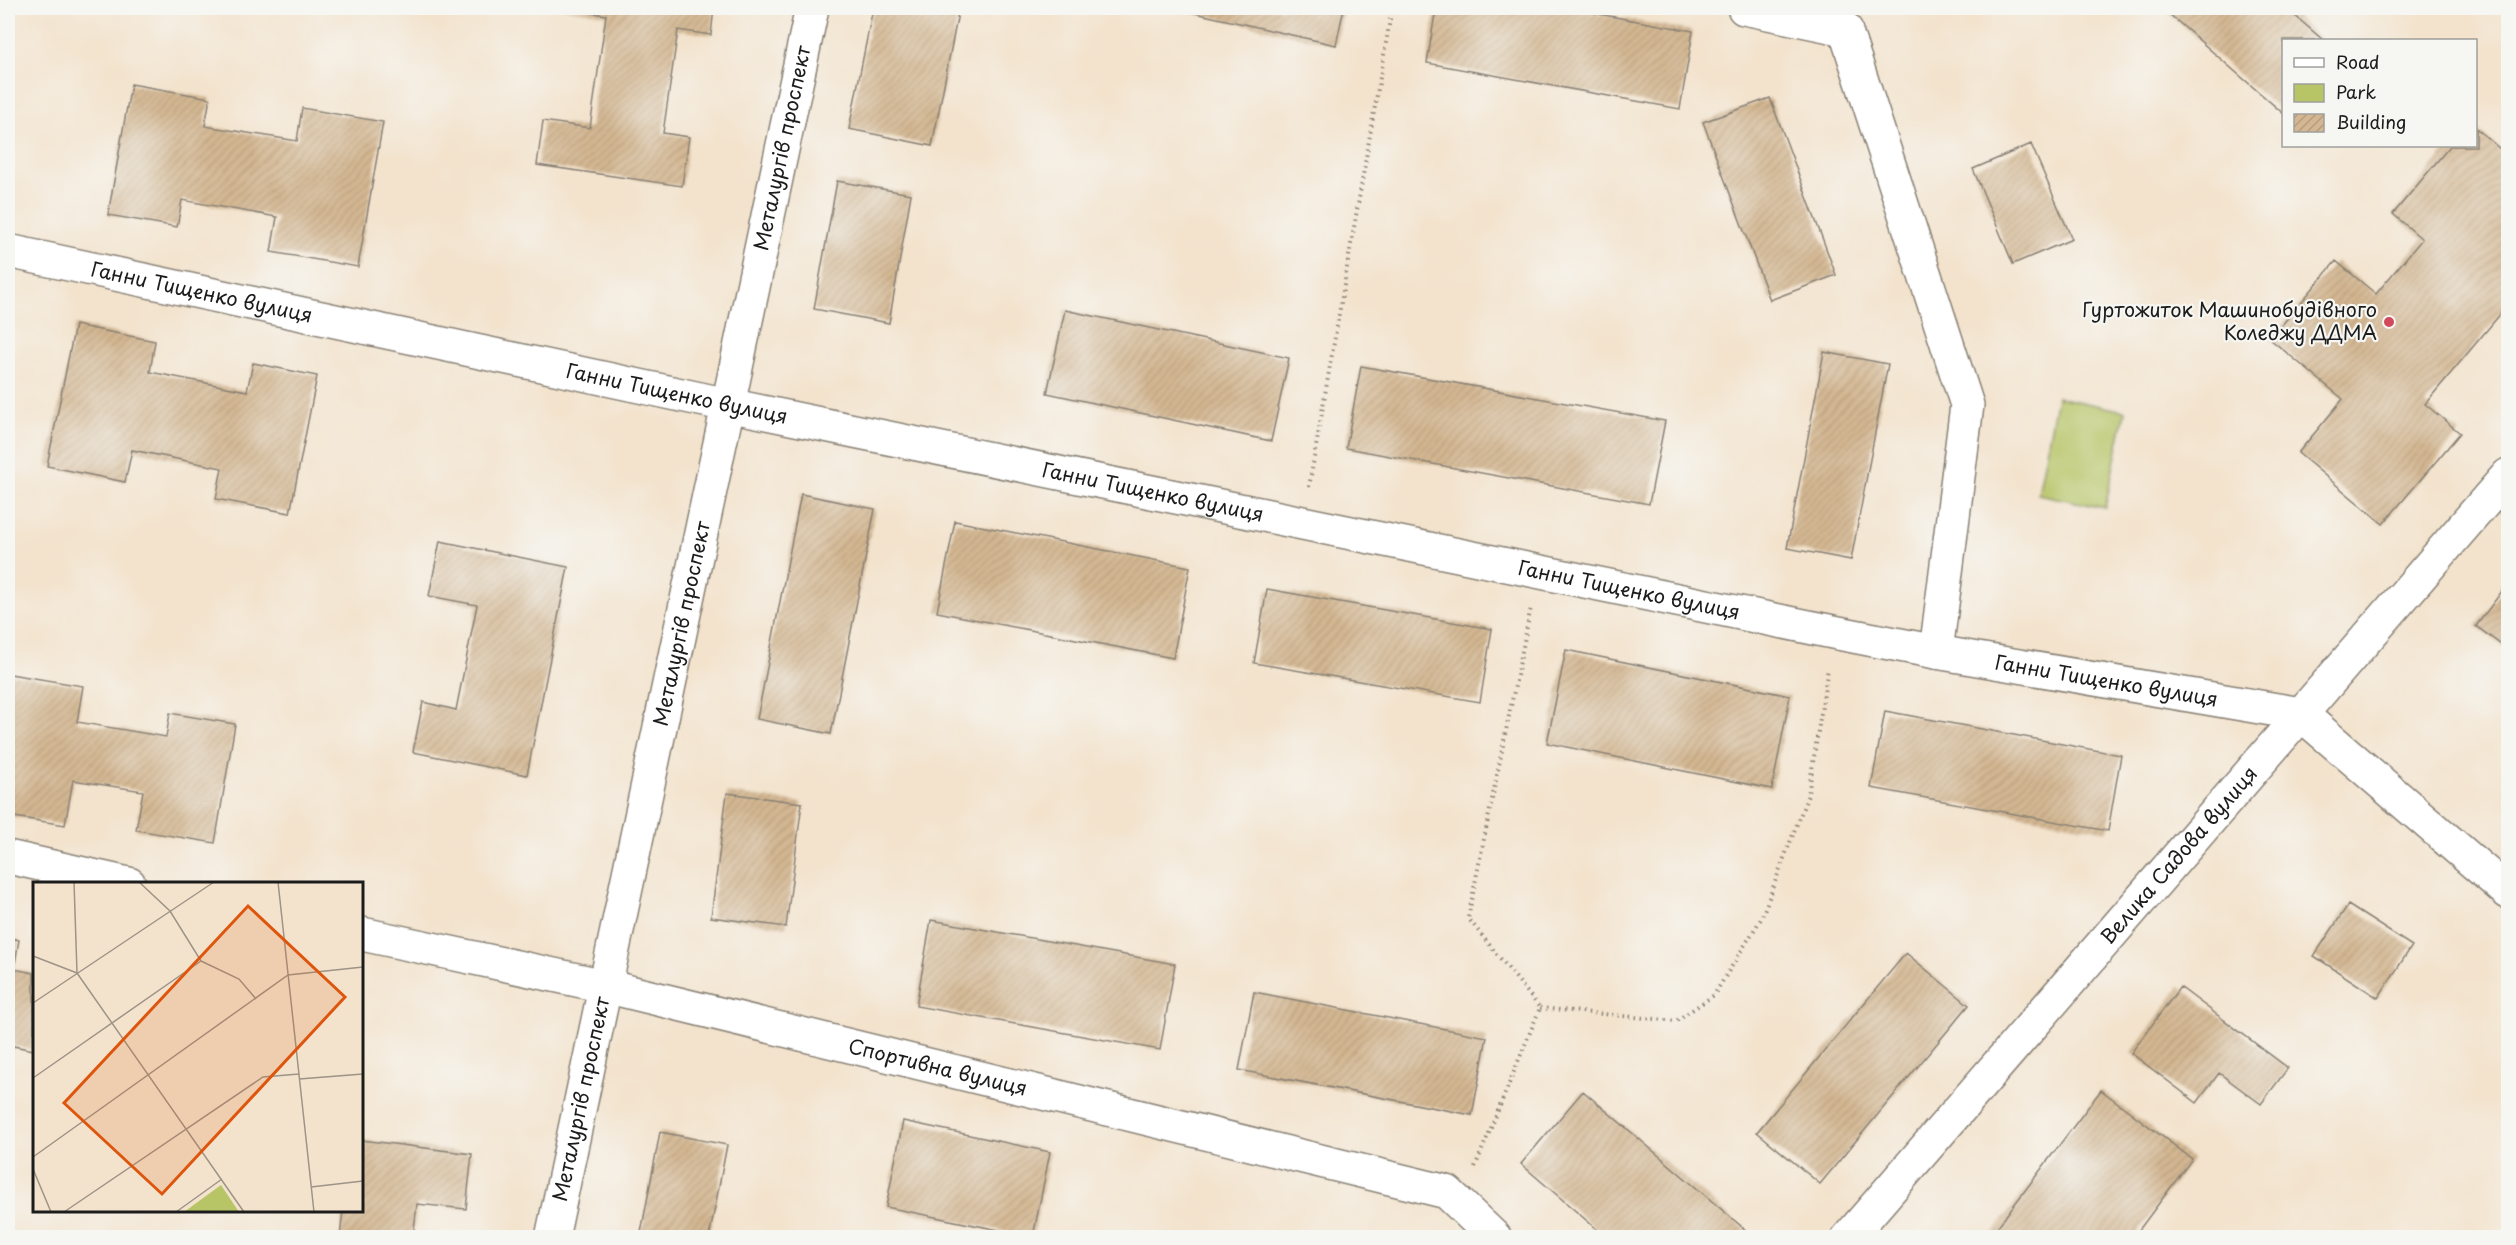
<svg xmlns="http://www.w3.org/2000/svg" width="2516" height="1245" font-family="'Playpen Sans',sans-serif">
<defs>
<pattern id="building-hatch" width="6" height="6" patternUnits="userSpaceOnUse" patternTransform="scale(1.5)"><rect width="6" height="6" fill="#d4b792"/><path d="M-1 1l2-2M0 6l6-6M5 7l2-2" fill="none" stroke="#b59d7d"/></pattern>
</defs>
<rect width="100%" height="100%" fill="#f6f6f2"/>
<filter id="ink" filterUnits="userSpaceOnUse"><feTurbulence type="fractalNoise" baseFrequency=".0167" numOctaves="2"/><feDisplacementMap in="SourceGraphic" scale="12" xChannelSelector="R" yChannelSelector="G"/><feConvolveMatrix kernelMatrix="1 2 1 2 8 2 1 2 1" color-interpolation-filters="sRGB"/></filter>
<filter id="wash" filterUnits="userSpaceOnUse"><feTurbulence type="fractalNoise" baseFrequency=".008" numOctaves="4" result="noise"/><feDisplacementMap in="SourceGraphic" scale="24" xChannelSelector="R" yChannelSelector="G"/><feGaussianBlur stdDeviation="1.35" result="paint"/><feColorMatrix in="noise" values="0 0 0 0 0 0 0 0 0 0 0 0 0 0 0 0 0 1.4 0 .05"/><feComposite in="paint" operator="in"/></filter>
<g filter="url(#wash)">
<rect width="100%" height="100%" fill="#f3e3cd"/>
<!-- park -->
<path fill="#b7c567" stroke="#6a7042" stroke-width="1.5" d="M2057 397 2125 411 2105 508 2038 494Z"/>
<g id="blocks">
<!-- building -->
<path fill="url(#building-hatch)" d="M561 8H714L711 35 678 30 663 133 689 137 682 186 537 165 543 121 590 128 606 15Z
M873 8H959L932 146 849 129Z
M1173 8H1344L1336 45Z
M1436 8H1565L1693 31 1680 109 1427 63Z
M2173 8H2286L2323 40H2284V114L2168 13Z
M131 84 210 98 205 126 297 141 302 108 383 122 358 267 271 252 277 217 182 200 177 227 108 215Z
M1770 98 1836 275 1770 300 1703 122Z
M2476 128 2508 156V305L2425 404 2460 433 2383 524 2298 453 2343 399 2270 339 2336 261 2376 294 2422 239 2393 214 2450 146H2476Z
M2031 144 2072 239 2013 264 1973 169Z
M837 181 911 194 889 323 814 309Z
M1065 310 1289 358 1271 441 1047 393Z
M75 325 155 341 150 372 247 391 253 363 317 376 290 513 216 499 222 468 132 450 125 482 47 466Z
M1824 352 1888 364 1851 560 1787 548Z
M1361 366 1665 421 1649 504 1346 448Z
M801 494 875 509 831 734 757 719Z
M955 521 1190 567 1173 658 937 612Z
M440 541 568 567 527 775 413 752 423 702 456 710 477 605 429 596Z
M2508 583V650L2476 626Z
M1267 589 1492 629 1480 702 1254 663Z
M1566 650 1790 696 1772 789 1547 743Z
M10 674 83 686 77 722 166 737 170 713 235 724 215 843 136 830 143 791 73 780 65 825 8 816V687Z
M1885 711 2121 755 2108 831 1871 788Z
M727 793 802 803 786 927 711 917Z
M2348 905 2412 946 2378 998 2314 956Z
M931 920 1175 964 1160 1050 916 1006Z
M8 937 19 940 14 969 34 973V1050L13 1046 9 1070Z
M1906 953 1969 1005 1820 1184 1757 1132Z
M2180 987 2288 1068 2261 1104 2219 1073 2197 1103 2131 1053Z
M1254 992 1487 1037 1472 1115 1239 1070Z
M2101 1090 2192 1159 2133 1238H1989Z
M1583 1091 1755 1238H1607L1521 1164Z
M903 1121 1050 1152 1033 1237 886 1207Z
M660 1132 727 1145 709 1238H640Z
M362 1140 472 1154 466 1209 417 1204 413 1238H340L343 1210H362Z"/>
</g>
</g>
<g filter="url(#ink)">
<use href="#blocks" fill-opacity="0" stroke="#888074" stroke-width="1.5"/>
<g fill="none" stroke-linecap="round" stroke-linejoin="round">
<defs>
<g id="minor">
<path d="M1744 8 1845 29"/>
<path d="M1845 29 1967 405 1936 652"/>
<path id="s1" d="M8 251 728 405 1833 632 1936 652 2301 714 2508 892"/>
<path d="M8 857 129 884"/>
<path id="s2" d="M362 934 605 986 1447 1192 1495 1238"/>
<path id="s3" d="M552 1238 812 8"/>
<path id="s4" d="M1848 1238 2508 475"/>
</g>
</defs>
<!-- minor casing -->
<use href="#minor" stroke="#888074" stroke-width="36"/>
<!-- path -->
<path stroke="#888074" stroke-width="4" stroke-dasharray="1.5 4.5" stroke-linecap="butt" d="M1309 487 1392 8
M1540 1008 1676 1021 1714 995 1761 919 1808 795 1828 668
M1475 1167 1540 1008 1468 918 1531 607"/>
<!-- minor -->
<use href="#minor" stroke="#fff" stroke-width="33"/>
</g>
</g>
<!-- markers -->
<circle fill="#d1495b" stroke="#f6f6f2" stroke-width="2" cx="2389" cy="322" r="6"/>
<g text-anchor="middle" stroke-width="4.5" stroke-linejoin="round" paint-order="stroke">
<!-- street labels -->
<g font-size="20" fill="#1c1c1c" stroke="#f6f6f2">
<text dy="7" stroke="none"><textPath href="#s3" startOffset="1114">Металургів проспект</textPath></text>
<text dy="7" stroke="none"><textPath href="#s1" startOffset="198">Ганни Тищенко вулиця</textPath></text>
<text dy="7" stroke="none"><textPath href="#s1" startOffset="684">Ганни Тищенко вулиця</textPath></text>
<text dy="7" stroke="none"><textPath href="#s1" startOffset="1170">Ганни Тищенко вулиця</textPath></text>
<text dy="7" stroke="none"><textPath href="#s1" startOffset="1656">Ганни Тищенко вулиця</textPath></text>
<text dy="7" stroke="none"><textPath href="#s3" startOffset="628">Металургів проспект</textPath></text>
<text dy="7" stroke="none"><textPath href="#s1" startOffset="2142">Ганни Тищенко вулиця</textPath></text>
<text dy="7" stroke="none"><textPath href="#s4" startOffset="506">Велика Садова вулиця</textPath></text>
<text dy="7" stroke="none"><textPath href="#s2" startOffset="591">Спортивна вулиця</textPath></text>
<text dy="7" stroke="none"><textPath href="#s3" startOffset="142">Металургів проспект</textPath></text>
</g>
<!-- poi labels -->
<g font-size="20" fill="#1c1c1c" stroke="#f6f6f2" text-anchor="end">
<text x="2377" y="317">Гуртожиток Машинобудівного<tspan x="2377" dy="23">Коледжу ДДМА</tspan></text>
</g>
</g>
<!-- overview -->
<g transform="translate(33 882)">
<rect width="330" height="330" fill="#f3e3cd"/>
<path d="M188 303 206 330H151Z" fill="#b7c567"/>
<path fill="none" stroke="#9d9386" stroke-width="1.5" d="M41 0 44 91M106 0 137 29 168 79M245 0 281 330M0 74 44 91M168 79 206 97 223 117M44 91 211 330M0 121 181 0M0 196 168 79M266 197 330 192M0 275 255 93 330 85M0 287 18 330M278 305 330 299M31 330 230 195 266 192M143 330 189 297"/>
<path fill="#de560d" fill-opacity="0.15" stroke="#de560d" stroke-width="3" d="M215 24 312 115 129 312 31 221Z"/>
<rect width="330" height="330" fill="none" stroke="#1c1c1c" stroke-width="3"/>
</g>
<!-- margin -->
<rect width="2516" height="1245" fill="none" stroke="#f6f6f2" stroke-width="30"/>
<!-- legend -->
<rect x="2282" y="39" width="195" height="108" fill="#f6f6f2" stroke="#9f9f9c" stroke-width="1.5"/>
<rect x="2294" y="58" width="30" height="9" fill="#ffffff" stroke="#9f9f9c" stroke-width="1.5"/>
<text x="2336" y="69" font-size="18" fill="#1c1c1c">Road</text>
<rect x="2294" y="84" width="30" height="18" fill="#b7c567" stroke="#9f9f9c" stroke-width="1.5"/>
<text x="2336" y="99" font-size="18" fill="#1c1c1c">Park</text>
<rect x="2294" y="114" width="30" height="18" fill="url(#building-hatch)" stroke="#9f9f9c" stroke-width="1.5"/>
<text x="2336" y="129" font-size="18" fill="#1c1c1c">Building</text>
</svg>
